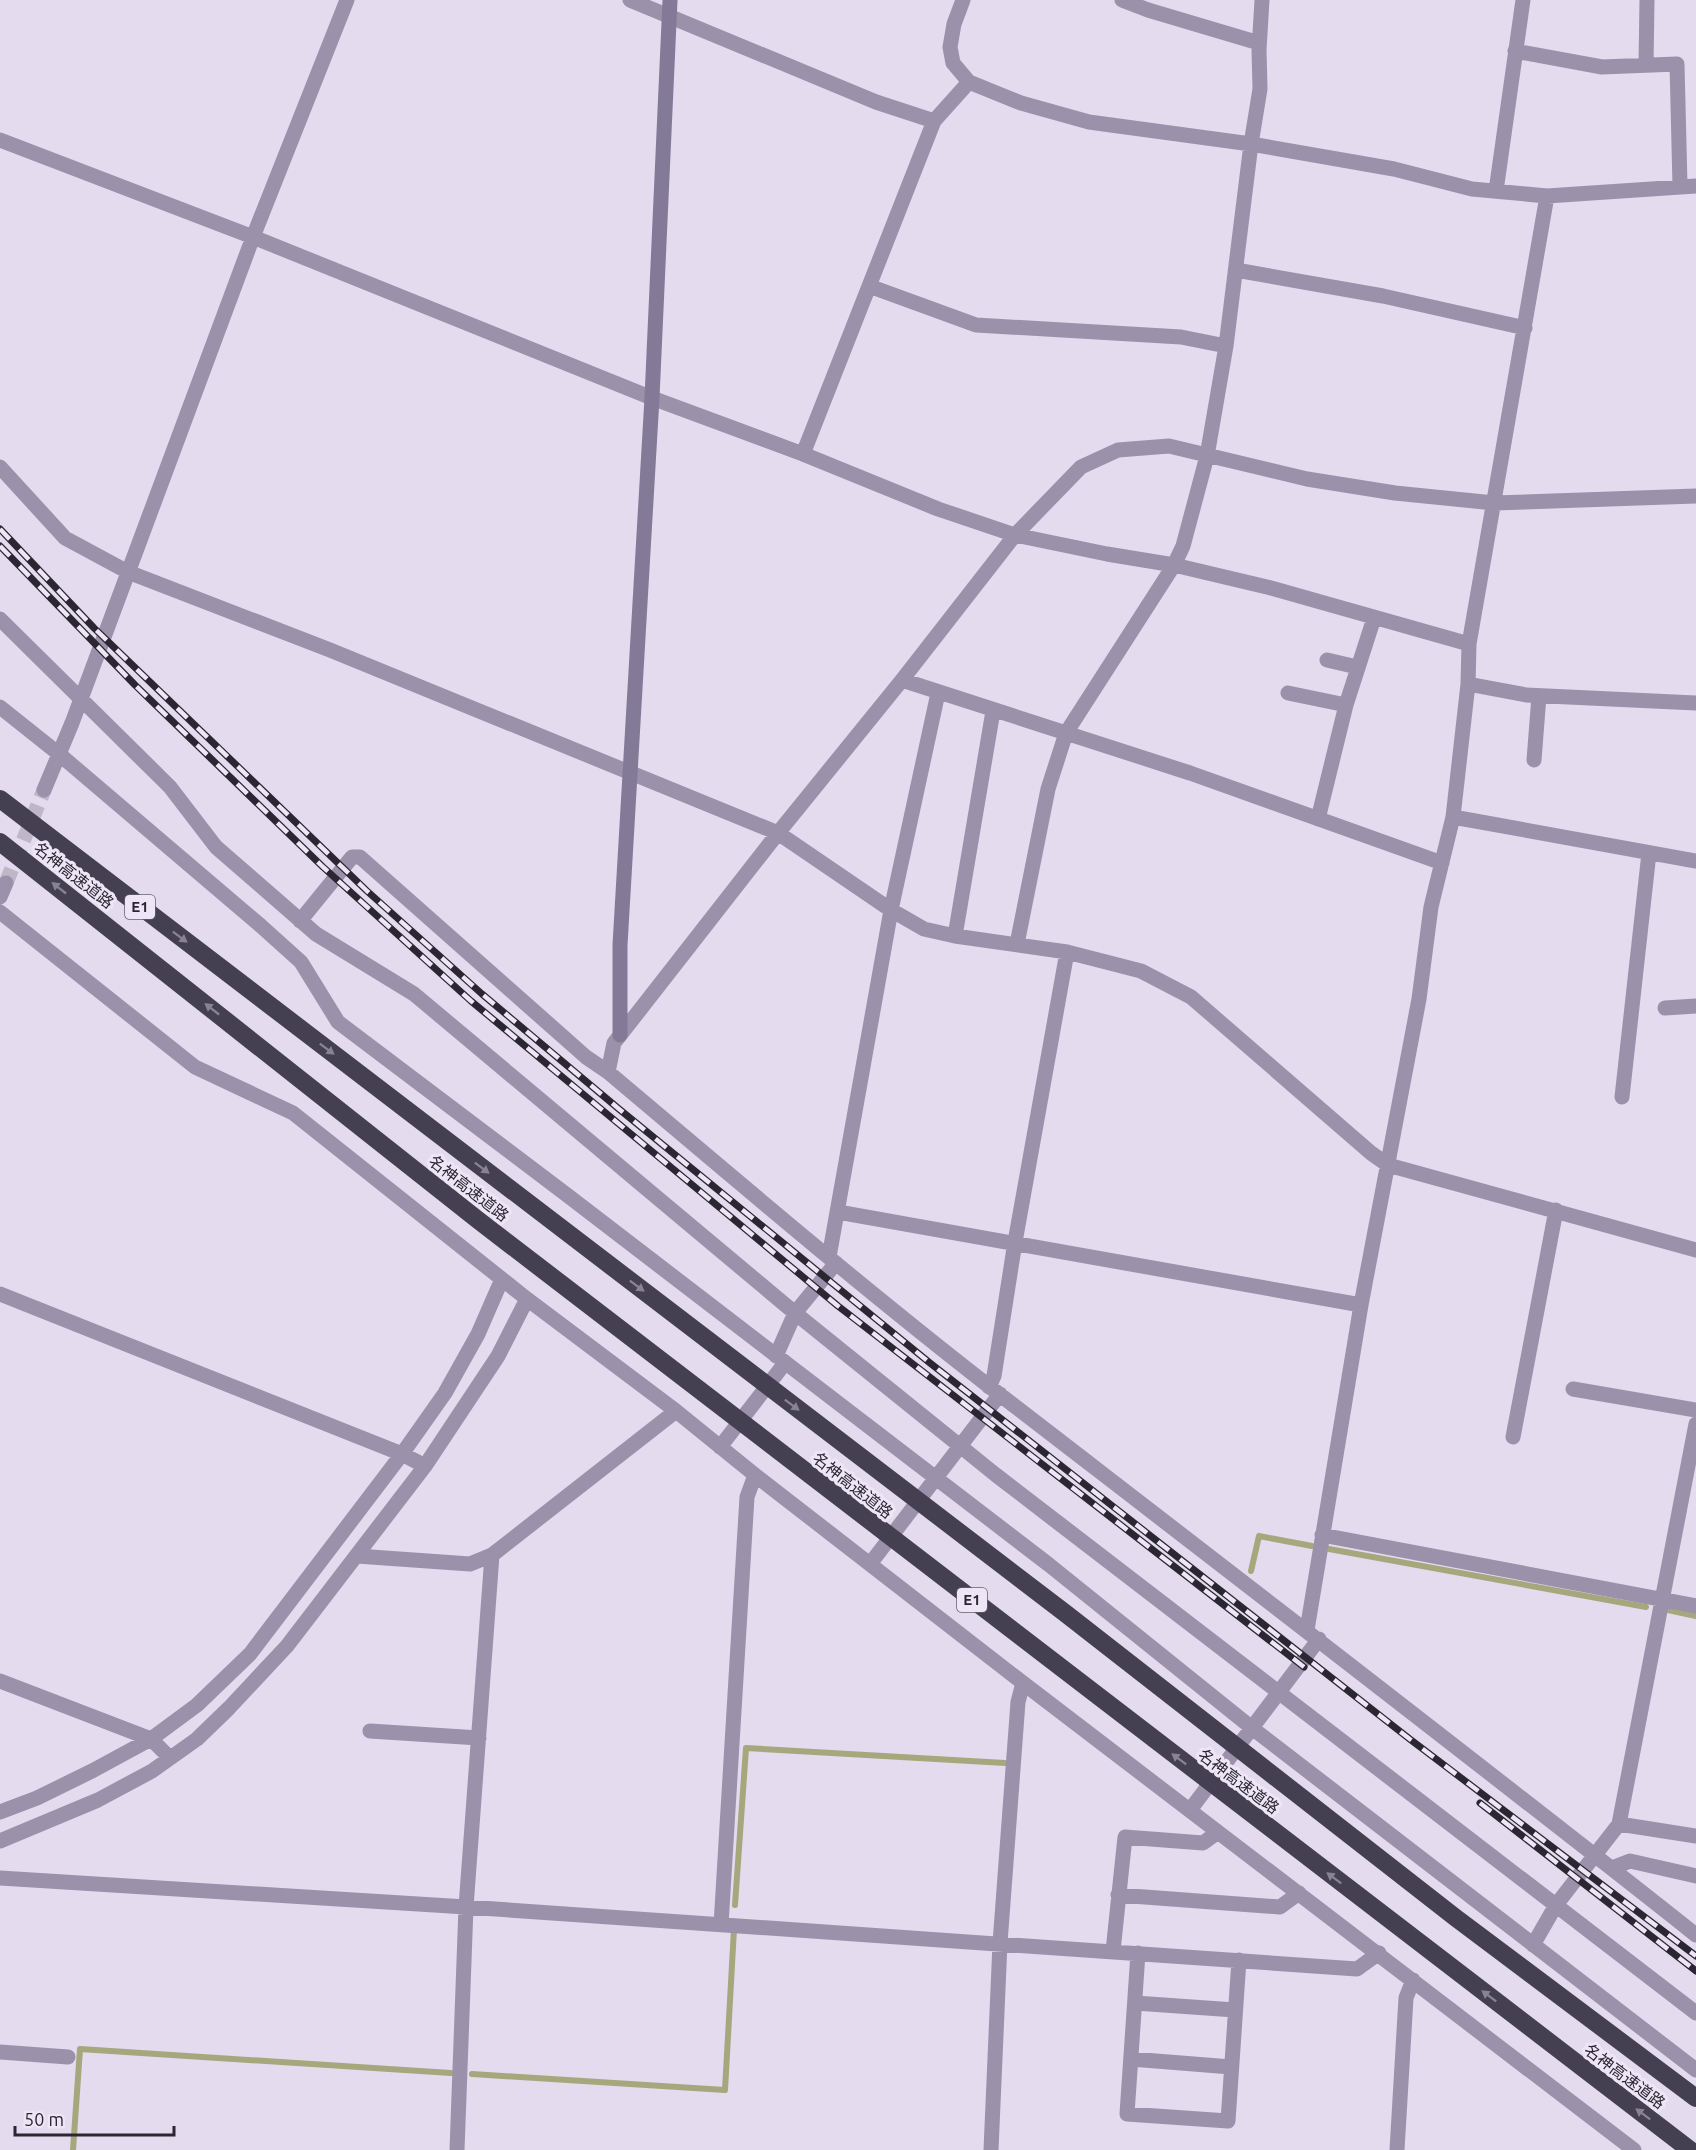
<svg xmlns="http://www.w3.org/2000/svg" width="1696" height="2150" font-family="Ubuntu,'Noto Sans JP',sans-serif">
<rect width="100%" height="100%" fill="#e4dbee"/>
<g fill="none" stroke-linecap="round" stroke-linejoin="round">
<!-- stream -->
<path stroke="#a7a77d" stroke-width="6" d="M1329 1549 1646 1607
M1251 1571 1259 1536 1312 1546
M1668 1610 1696 1616
M735 1905 746 1748 1005 1763
M472 2074 725 2090 734 1929
M73 2150 80 2049 451 2073"/>
<!-- street-tunnel -->
<path stroke="#bfb7c8" stroke-width="15" stroke-dasharray="15 8" stroke-linecap="butt" d="M6 883 44 790"/>
<!-- street -->
<path stroke="#9b91aa" stroke-width="15" d="M630 0 876 102 934 121
M963 0 954 24 950 47 953 63 969 82 1021 103 1089 122 1251 144 1394 169 1472 189 1547 196 1696 186
M1122 0 1148 10 1259 43
M1515 51 1602 67 1677 64 1680 186
M1646 65 1647 0
M0 140 253 237 652 398 803 454 938 509 1015 535 1107 554 1174 565 1271 588 1469 644
M1496 191 1523 0
M1236 270 1383 296 1525 328
M869 286 976 325 1181 337 1226 346
M803 454 934 121 969 82
M0 467 65 538 128 572 330 650 778 833 891 910 924 929 955 936 1067 952 1141 971 1191 997 1371 1153 1388 1165 1696 1250
M1696 496 1494 503 1395 493 1307 479 1169 446 1118 450 1081 467 1015 535 902 680 778 833 614 1043 608 1072C734 1178 860 1286 990 1387 1226 1569 1462 1750 1696 1935
M0 619 170 787 216 847 316 934 414 994 795 1313 996 1475 1696 2013
M1327 660 1357 667
M902 680 1190 773 1442 863
M1468 684 1526 695 1696 703
M1288 693 1346 705
M0 707 59 754 261 926 301 962 338 1022 567 1195 1048 1564 1252 1728 1696 2070
M1534 760 1539 696
M44 790 72 723 253 237 347 0
M1453 817 1696 861
M1318 819 1346 705 1374 618
M0 897 6 883
M0 912 195 1067 293 1113 527 1299 676 1411 755 1475 1023 1683 1634 2150
M300 921 352 857H360L586 1057 608 1072
M955 936 993 711
M1017 944 1048 789 1066 733 1174 565 1183 546 1207 456 1226 346 1251 144 1260 89 1259 50 1262 0
M1665 1008 1696 1006
M1622 1097 1649 853
M838 1212 1361 1305
M829 1257 891 910 938 693
M0 1294 402 1454 425 1466
M776 1356 795 1313 836 1263
M989 1387 994 1376 1015 1242 1067 952
M1573 1389 1696 1410
M1513 1437 1556 1210
M720 1447 785 1363
M1322 1535 1696 1606
M357 1556 470 1564 492 1555 676 1411
M870 1564 1000 1394
M1307 1630 1361 1305 1419 999 1431 907 1453 817 1468 684 1469 644 1547 196
M0 1681 151 1739 170 1758
M370 1731 479 1738
M1190 1810 1319 1639
M0 1812 37 1798 92 1771 151 1739 197 1705 250 1654 402 1454 445 1393 478 1334 502 1279
M1619 1824 1696 1836
M0 1841 98 1800 152 1771 197 1739 229 1708 287 1646 425 1466 498 1356 527 1299
M1612 1868 1630 1861 1696 1876
M0 1878 466 1907 1357 1969 1379 1953
M1118 1895 1280 1907 1299 1893
M721 1925 747 1497 755 1475
M1533 1945 1556 1905 1619 1824 1696 1424
M1113 1951 1125 1837 1203 1843 1218 1832
M1138 1953 1127 2114 1228 2121 1239 1960
M1135 2003 1235 2010
M0 2052 68 2057
M1131 2059 1231 2067
M457 2150 466 1907 492 1555
M991 2150 1000 1943 1018 1702 1023 1683
M1397 2150 1406 1998 1413 1980"/>
<!-- secondary -->
<path stroke="#837a98" stroke-width="15" d="M620 1035V945L652 398 670 0"/>
<defs>
<path id="rail" d="M0 529 94 628 367 891 482 994 619 1109 930 1363 1411 1740 1696 1956
M0 546 135 685 323 867 471 1001 838 1306 1304 1667
M1480 1803 1696 1971"/>
</defs>
<!-- rail casing -->
<use href="#rail" stroke="#2a2732" stroke-width="7"/>
<!-- rail -->
<use href="#rail" stroke="#eee6f6" stroke-width="4.5" stroke-dasharray="14" stroke-linecap="butt"/>
<!-- highway-bridge -->
<path stroke="#444052" stroke-width="18" d="M0 799 1065 1613 1456 1918 1696 2098
M0 842 478 1220 1690 2150"/>
</g>
<!-- one-way arrows -->
<defs><path id="oneway-solid" d="M-6-.8H1V-3.2L6.5 0L1 3.2V.8H-6Z" transform="scale(1.5)"/></defs>
<g fill="#888294">
<use href="#oneway-solid" transform="translate(59 888) rotate(-142)"/>
<use href="#oneway-solid" transform="translate(180 937) rotate(37)"/>
<use href="#oneway-solid" transform="translate(212 1009) rotate(-142)"/>
<use href="#oneway-solid" transform="translate(327 1049) rotate(37)"/>
<use href="#oneway-solid" transform="translate(482 1168) rotate(37)"/>
<use href="#oneway-solid" transform="translate(637 1286) rotate(37)"/>
<use href="#oneway-solid" transform="translate(792 1405) rotate(37)"/>
<use href="#oneway-solid" transform="translate(1179 1759) rotate(-143)"/>
<use href="#oneway-solid" transform="translate(1334 1878) rotate(-143)"/>
<use href="#oneway-solid" transform="translate(1489 1996) rotate(-143)"/>
<use href="#oneway-solid" transform="translate(1643 2114) rotate(-143)"/>
</g>
<g text-anchor="middle" stroke-width="6" stroke-linejoin="round" paint-order="stroke">
<!-- shield labels -->
<g fill="#eee6f6" stroke="#65606d" stroke-width="1.5">
<rect x="125" y="895" width="30" height="24" rx="4.5"/>
<rect x="957" y="1588" width="30" height="24" rx="4.5"/>
</g>
<g font-size="15" font-weight="bold" fill="#2a2732">
<text x="140" y="912">E1</text>
<text x="972" y="1605">E1</text>
</g>
<!-- street labels -->
<g font-size="16" fill="#2a2732" stroke="#eee6f6">
<text transform="translate(74 875) rotate(38)" y="6">名神高速道路</text>
<text transform="translate(469 1188) rotate(38)" y="6">名神高速道路</text>
<text transform="translate(853 1485) rotate(38)" y="6">名神高速道路</text>
<text transform="translate(1239 1781) rotate(37)" y="6">名神高速道路</text>
<text transform="translate(1625 2076) rotate(37)" y="6">名神高速道路</text>
</g>
</g>
<!-- scale -->
<path d="M15 2126v9h159v-9" fill="none" stroke="#2a2732" stroke-width="3"/>
<text x="24" y="2126" font-size="18" fill="#2a2732" stroke="#eee6f6" stroke-width="4.5" paint-order="stroke">50 m</text>
</svg>
